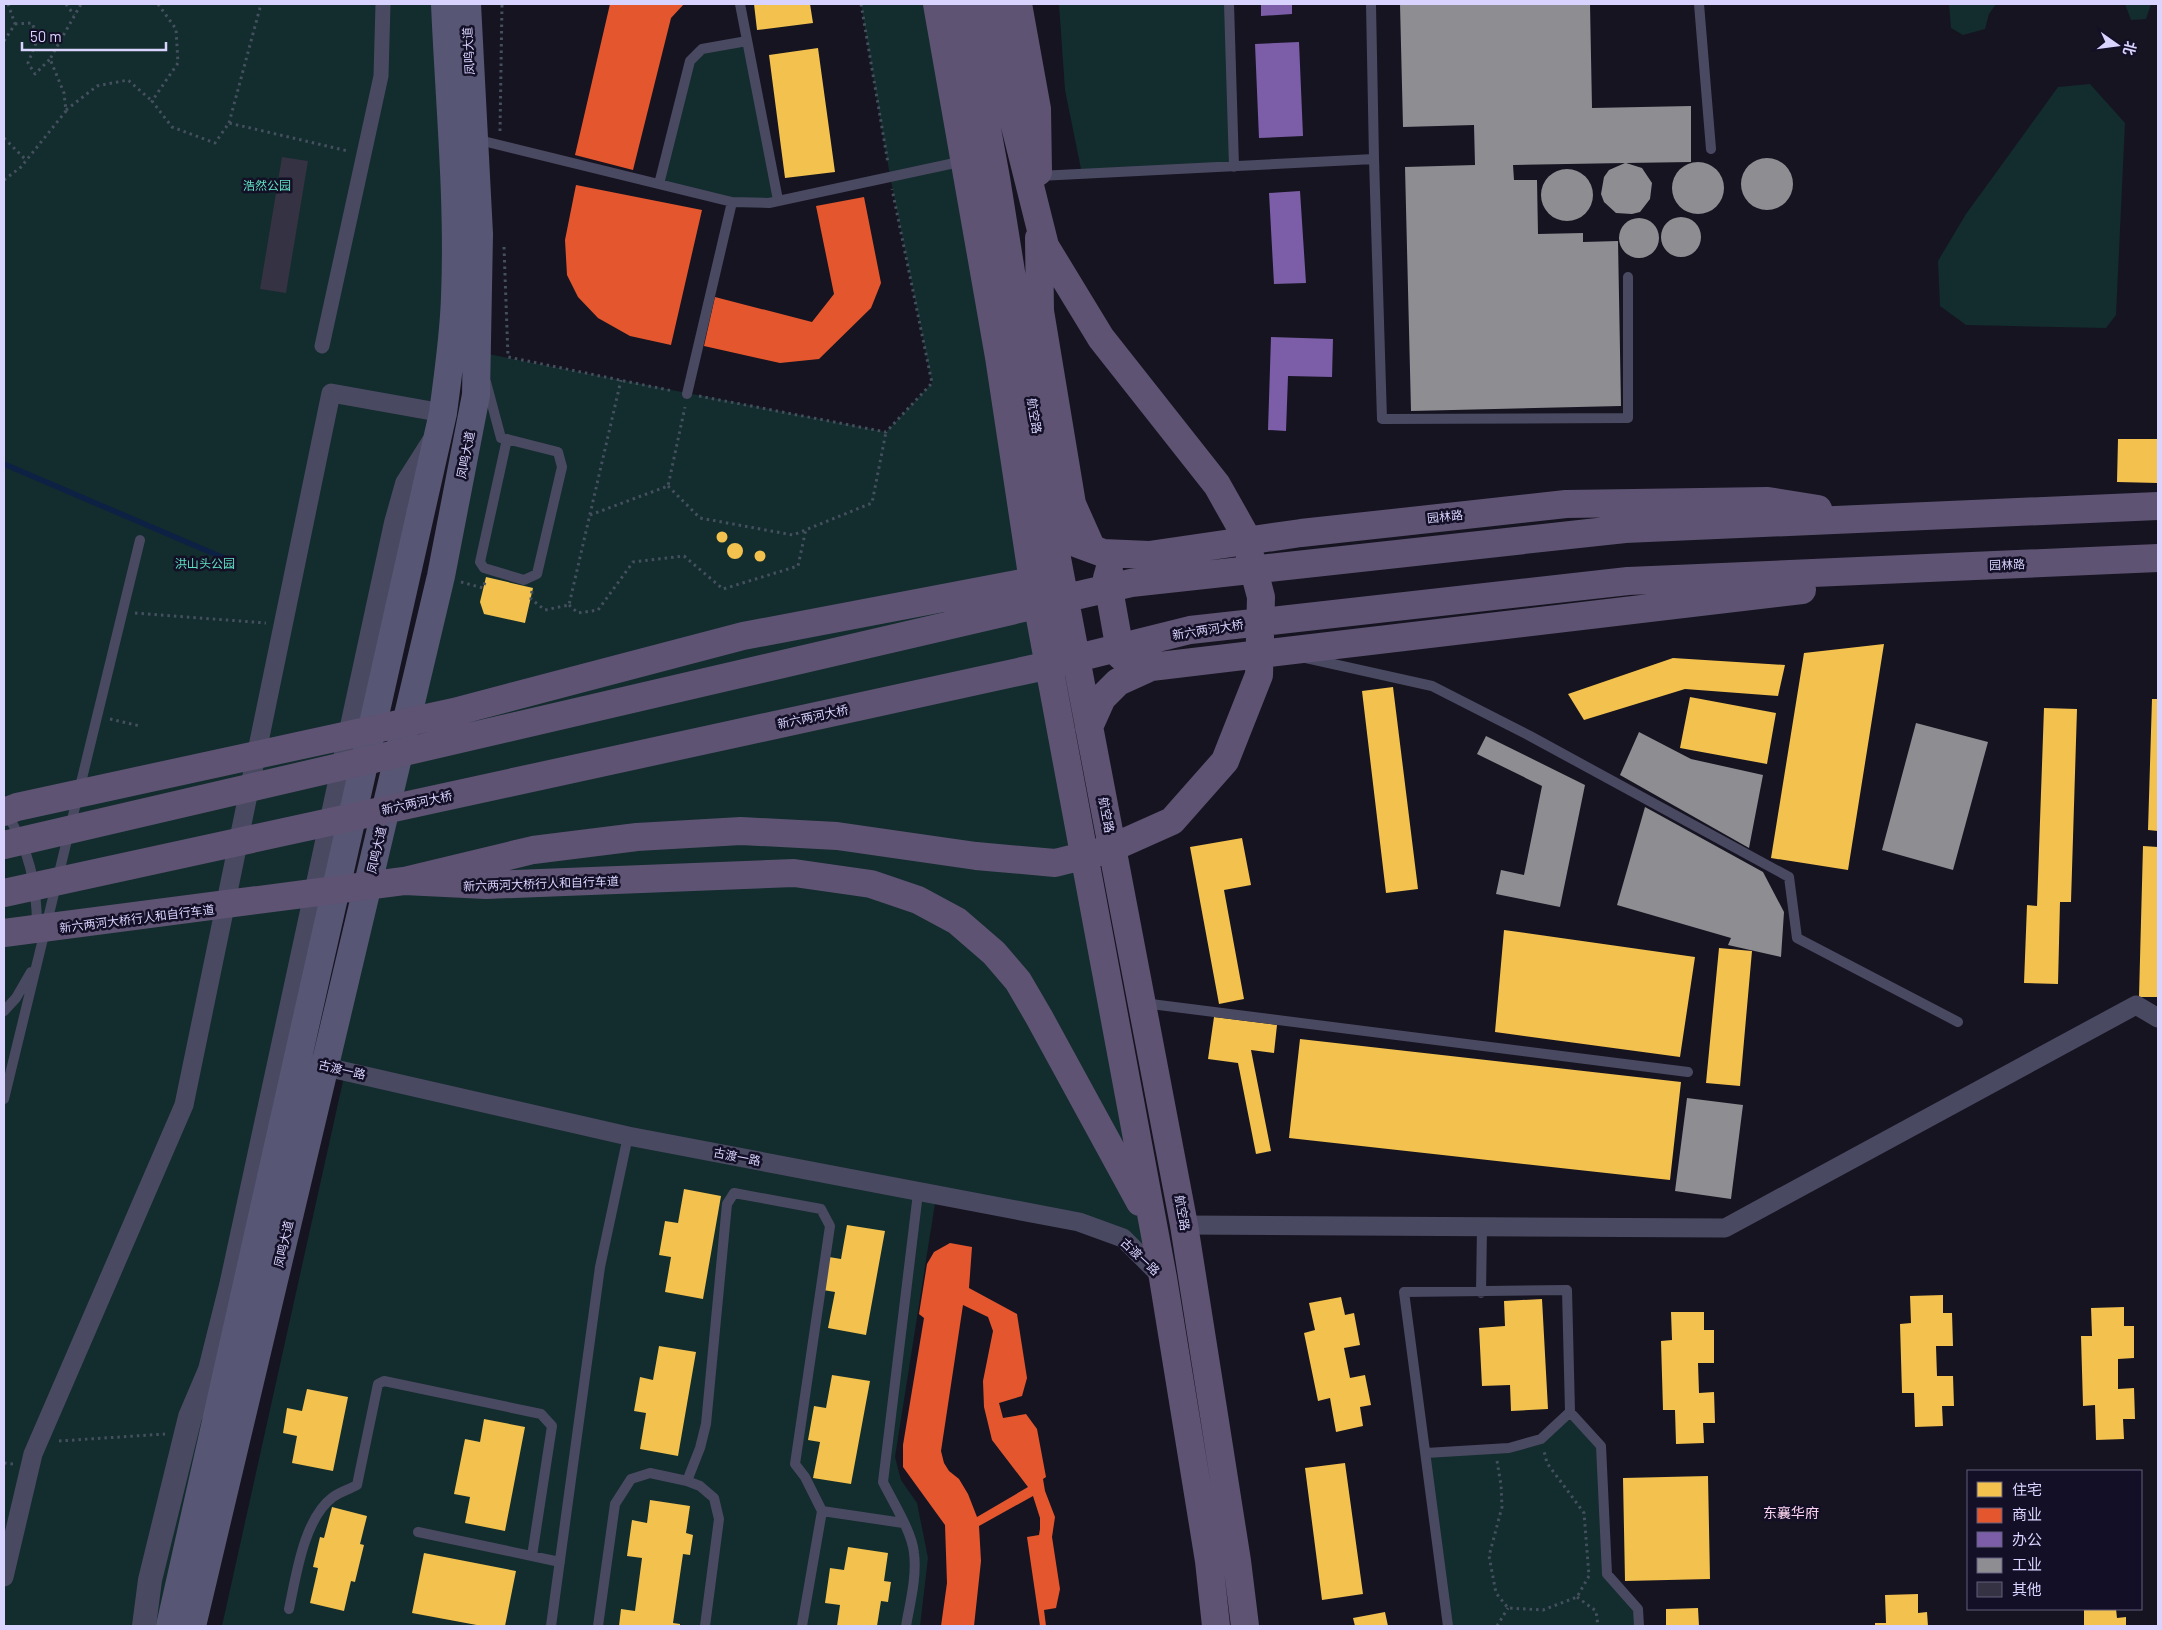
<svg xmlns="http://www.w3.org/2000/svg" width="2162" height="1630" font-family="Barlow,'Noto Sans SC',sans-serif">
<rect width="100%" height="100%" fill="#161421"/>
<!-- green -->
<path fill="#132c2d" d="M4 4H450L451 325 186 1626H4Z
M861 4H936L1163 1278 1123 1238 936 1197 895 1457 901 1480 917 1503 928 1558 920 1626H222L345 1072 326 1067 478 352 886 432 932 383 890 176Z
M1059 4H1229L1234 167 1082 174 1065 90Z
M1949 4H1996L1989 14 1985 29 1963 35 1951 28Z
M2125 4H2151L2146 19 2131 20Z
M747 41 778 200 732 202 659 184 690 61 702 49Z
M2090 84 2125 123 2116 315 2106 328 1966 325 1940 306 1938 261 1966 214 2058 87Z
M1570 1412 1601 1446 1607 1574 1638 1609 1639 1626H1448L1426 1453H1459L1541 1439Z"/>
<!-- homes -->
<path fill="#f2c14e" d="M754 4H810L813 23 757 30Z
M818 48 835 172 785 178 769 55Z
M2118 439H2158V483L2117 482Z
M716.5 537a5.5 5.5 0 1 1 11 0a5.5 5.5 0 1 1-11 0Z
M727 551a8 8 0 1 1 16 0a8 8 0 1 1-16 0Z
M754.5 556a5.5 5.5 0 1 1 11 0a5.5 5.5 0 1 1-11 0Z
M486 577 533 588 525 623 484 614 480 602Z
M1884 644 1848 870 1771 858 1804 653Z
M1673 658 1785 665 1778 696 1685 689 1584 720 1568 694Z
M1393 687 1418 889 1386 893 1362 691Z
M1690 697 1776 713 1767 764 1680 748Z
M2152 699H2158V831L2148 830Z
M2044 708 2077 709 2071 902H2060L2058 984 2024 983 2027 905 2037 906Z
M1242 838 1251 885 1224 890 1244 999 1219 1004 1190 847Z
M2143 846 2158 847V997H2139Z
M1504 930 1695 957 1680 1057 1495 1032Z
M1719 948 1752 951 1740 1086 1706 1083Z
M1214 1017 1277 1025 1274 1053 1251 1050 1271 1151 1256 1154 1238 1063 1208 1059Z
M1300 1039 1681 1082 1670 1180 1289 1138Z
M684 1189 721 1196 703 1299 665 1292 671 1257 659 1255 665 1221 678 1223Z
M847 1225 885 1231 866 1335 828 1328 835 1292 823 1290 829 1257 841 1259Z
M1943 1295V1313H1952L1953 1346H1936L1937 1376H1953L1954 1406H1942L1943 1426 1915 1427 1914 1393H1902L1900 1324 1911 1323 1910 1296Z
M1341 1297 1345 1315 1354 1313 1360 1345 1344 1348 1350 1378 1365 1375 1371 1405 1360 1407 1363 1426 1336 1432 1330 1398 1318 1401 1304 1333 1315 1330 1309 1303Z
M1542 1299 1548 1409 1511 1411 1510 1385 1482 1386 1479 1328 1505 1326 1504 1301Z
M2124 1307V1326H2134V1358L2118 1359V1389L2134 1388 2135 1419H2123L2124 1439 2096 1440 2095 1405 2083 1406 2081 1336H2092L2091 1308Z
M1671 1312H1704V1330H1714V1363H1698L1699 1393 1714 1392 1715 1423H1703L1704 1443 1676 1444 1675 1410H1663L1661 1341 1672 1340Z
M659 1346 696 1352 678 1456 640 1449 646 1413 634 1411 640 1377 653 1380Z
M832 1375 870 1381 851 1484 813 1478 820 1442 808 1440 814 1406 826 1408Z
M307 1389 348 1397 333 1471 292 1463 297 1436 283 1433 287 1408 302 1411Z
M484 1419 525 1427 505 1531 465 1523 470 1497 454 1494 465 1439 480 1442Z
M1345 1463 1363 1594 1322 1600 1305 1468Z
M1708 1476 1710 1579 1625 1581 1623 1478Z
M650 1500 690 1506 686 1533 693 1535 690 1555 683 1554 673 1623 680 1624V1626H619L621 1609 635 1611 642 1558 627 1556 632 1520 647 1523Z
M332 1507 367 1516 360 1544 364 1545 355 1582 351 1581 344 1611 310 1603 318 1568 313 1567 320 1537 324 1538Z
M848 1547 888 1553 884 1581 891 1582 888 1602 881 1601 877 1626H837L840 1605 825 1603 830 1568 844 1570Z
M424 1553 516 1571 505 1626H482L412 1613Z
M1918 1594V1613L1927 1612 1928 1626H1875V1623H1886L1885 1595Z
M1698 1608 1699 1626H1666V1609Z
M2084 1609H2116L2117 1618 2126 1617V1626H2084Z
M1385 1612 1388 1626H1355L1353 1618Z"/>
<!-- shops -->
<path fill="#e4572e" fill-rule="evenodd" d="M610 4H684L671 18 633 170 575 155Z
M576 185 702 210 671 345 630 336 598 318 578 297 567 275 565 240Z
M864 197 881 283 871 308 819 359 780 363 704 346 715 297 812 322 834 294 816 206Z
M950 1243 972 1247 969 1288 1017 1314 1027 1378 1022 1396 999 1403 1003 1418 1026 1414 1037 1429 1046 1477 1043 1479 1045 1491 1055 1517 1052 1537 1060 1589 1056 1608 1044 1610 1046 1626H1040L1027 1537 1039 1535 1040 1529V1518L1033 1496 979 1526 981 1561 974 1626H941L947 1583 945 1525 903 1467V1445L924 1318 919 1314 927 1264 934 1252ZM963 1305 988 1317 993 1331 983 1381 984 1407 992 1440 1028 1487 977 1517 968 1494 959 1479 949 1471 944 1463 941 1451Z"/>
<!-- offices -->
<path fill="#7b5ea7" d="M1261 4H1292V14L1261 16Z
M1299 42 1303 136 1259 138 1255 44Z
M1300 191 1306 283 1274 284 1269 193Z
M1271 337 1333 339 1332 377 1288 376 1286 431 1268 430Z"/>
<!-- industry -->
<path fill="#8d8d92" d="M1400 4H1590L1592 108 1691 106V162L1626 163 1642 168 1652 183 1650 199 1640 212 1632 214 1616 213 1604 202 1601 194 1604 177 1609 170 1625 163 1513 165 1514 180H1537L1538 234 1583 233V242L1618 241 1621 406 1411 411 1405 167 1475 165 1474 125 1403 127Z
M1741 184a26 26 0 1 1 52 0a26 26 0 1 1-52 0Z
M1672 188a26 26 0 1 1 52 0a26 26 0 1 1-52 0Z
M1541 195a26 26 0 1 1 52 0a26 26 0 1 1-52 0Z
M1661 237a20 20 0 1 1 40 0a20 20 0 1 1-40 0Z
M1619 238a20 20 0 1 1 40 0a20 20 0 1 1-40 0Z
M1916 723 1988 742 1953 870 1882 850Z
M1639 732 1691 759 1763 775 1749 848 1620 775Z
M1486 736 1585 785 1560 907 1496 894 1501 870 1524 875 1542 786 1477 754Z
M1645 807 1763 872 1784 912 1781 957 1728 945 1731 938 1617 905Z
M1687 1098 1743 1105 1731 1199 1675 1191Z"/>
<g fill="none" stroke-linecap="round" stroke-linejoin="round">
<!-- stream -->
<path stroke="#0d2144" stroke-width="5.5" d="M4 464 224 558"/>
</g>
<!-- building -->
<path fill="#343243" d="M282 157 308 161 286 293 260 289Z"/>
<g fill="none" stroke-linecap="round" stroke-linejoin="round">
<!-- path -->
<path stroke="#44505f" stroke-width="3" stroke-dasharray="2.5 4" stroke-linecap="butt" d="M66 4 74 15
M158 4 176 29 178 63 152 101 172 127 215 143 229 123 348 151
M861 4 888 163
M15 24 32 23 38 38 28 63 35 74 50 59
M4 41 15 24 8 4
M66 110 97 86 128 80 152 101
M229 123 261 4
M500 131 502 4
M4 138 26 160
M4 180 21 167 66 111 64 93 50 59 81 4
M504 247 508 357 673 391
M699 396 886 432 932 383 892 189
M668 486 700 518 793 535 872 503 886 432
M590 515 668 486 685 407
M461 582 483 588 485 582
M532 591 531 599 545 610 569 605 621 380
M569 605 578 613 598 610 633 562 684 556 723 589 798 566 806 529
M135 613 266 623
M110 719 140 726
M59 1441 165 1434
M1497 1461 1501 1485 1502 1507 1489 1556 1496 1593 1508 1608 1543 1610 1577 1597 1589 1576 1584 1513 1547 1463 1544 1451
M4 1463 13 1464
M1577 1597 1596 1611 1598 1626
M1497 1626 1508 1608"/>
<!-- service -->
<path stroke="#4a4962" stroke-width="10" d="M740 4 778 200
M1229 4 1234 167
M1371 4 1374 159
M1699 4 1711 149
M475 139 732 202 769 203 964 161
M1039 176 1374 159 1382 419 1628 418V277
M659 184 690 61 702 49 747 41
M486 382 501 438 507 439 558 452 562 467 537 574 524 580 484 568 480 562 507 439
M687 394 732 202
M1306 658 1432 686 1530 736 1789 877 1797 938 1958 1022
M6 813C29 848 37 885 37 927
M1143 1003 1688 1072
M4 1011 16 998 31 972
M4 1099 140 540
M1481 1293 1482 1227
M1426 1453 1509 1448 1541 1439 1570 1412
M687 1481 700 1448 706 1424 727 1204 734 1193 821 1209 830 1226 795 1464 805 1477 822 1511 802 1626
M822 1511 903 1523
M418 1532 560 1562
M289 1609C296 1576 304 1518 333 1497 340 1492 350 1489 357 1485L378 1384 384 1381 541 1414 552 1426 532 1556
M551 1626 600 1267 628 1136
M598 1626 615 1504 631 1479 650 1473 687 1481 700 1486 714 1498 719 1519 705 1626
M906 1626C910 1603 917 1577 914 1553 912 1532 893 1502 883 1482L918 1193
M1448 1626 1404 1292 1567 1290 1570 1412 1601 1446 1607 1574 1638 1609 1639 1626"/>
<!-- pedestrian -->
<path stroke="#4a4962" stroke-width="15" d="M322 346 381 76 383 4"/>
<!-- minor -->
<path stroke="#4a4962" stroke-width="19" d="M313 1064 628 1136 1079 1222 1123 1238 1163 1278
M1184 1225 1725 1228 2136 1005 2158 1018
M4 1577 33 1454 184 1105 331 393 443 413"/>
<!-- tertiary -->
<path stroke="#4a4962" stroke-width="24" d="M144 1626 150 1580 190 1417 210 1370 231 1286 396 523 407 484 433 443"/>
<!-- secondary -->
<path stroke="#575674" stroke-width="28" d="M170 1626 443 413C448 374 454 335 455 296 459 200 449 99 445 4
M192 1626 441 576 476 395 479 234 467 4"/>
<!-- primary -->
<path stroke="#5e5373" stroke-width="28" d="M937 4 999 357 1032 575 1163 1278 1209 1561 1216 1626
M964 4 996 178 1056 553 1184 1225 1237 1561 1245 1626
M1018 4 1037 109 1038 172
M1039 238 1040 311 1072 504 1092 549
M1051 515 1065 539 1103 553 1149 555 1301 533 1566 504 1768 501 1818 509
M1109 571 1107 578 1121 656 1128 661
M1089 727 1102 698 1118 682 1151 667 1802 590
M4 812 17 807 454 712 743 636 1033 581
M4 845 1131 583 1625 529 2158 506
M404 881 533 850 637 837 741 831 837 836 976 856 1055 863 1107 850 1172 821 1225 761 1259 675 1261 597 1244 533 1217 485 1101 338 1045 246 1003 78 990 4
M4 893 1041 667 1190 630 1628 581 2158 558
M4 933 404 881 486 885 794 873 871 884 918 900 957 921 994 953 1018 981 1039 1017 1140 1202"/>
</g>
<g text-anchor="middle" stroke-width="5" stroke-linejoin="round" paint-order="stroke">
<!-- street labels -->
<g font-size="12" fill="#d9d4ff" stroke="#130f26">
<text transform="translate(469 51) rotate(-93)" y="4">凤鸣大道</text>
<text transform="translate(1034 416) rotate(81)" y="4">航空路</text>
<text transform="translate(466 455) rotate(-79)" y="4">凤鸣大道</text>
<text transform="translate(1445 517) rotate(-6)" y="4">园林路</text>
<text transform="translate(2007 565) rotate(-2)" y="4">园林路</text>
<text transform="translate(1208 630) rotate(-9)" y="4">新六两河大桥</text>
<text transform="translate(813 717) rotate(-12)" y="4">新六两河大桥</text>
<text transform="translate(417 803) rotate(-12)" y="4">新六两河大桥</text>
<text transform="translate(1106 815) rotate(79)" y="4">航空路</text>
<text transform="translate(377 850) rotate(-77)" y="4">凤鸣大道</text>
<text transform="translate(541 884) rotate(-2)" y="4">新六两河大桥行人和自行车道</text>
<text transform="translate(137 919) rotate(-7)" y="4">新六两河大桥行人和自行车道</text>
<text transform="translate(342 1070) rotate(13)" y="4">古渡一路</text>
<text transform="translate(737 1157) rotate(11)" y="4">古渡一路</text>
<text transform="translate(1182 1213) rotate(80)" y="4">航空路</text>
<text transform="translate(284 1244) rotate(-77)" y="4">凤鸣大道</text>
<text transform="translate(1140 1257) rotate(43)" y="4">古渡一路</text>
</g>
<!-- park labels -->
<g font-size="12" fill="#5fe0c0" stroke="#130f26">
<text x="267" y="190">浩然公园</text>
<text x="205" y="568">洪山头公园</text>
</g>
<!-- neighbourhood labels -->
<g font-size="14" fill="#ffd6f0" stroke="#130f26">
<text x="1791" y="1518">东襄华府</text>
</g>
</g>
<!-- border -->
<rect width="2162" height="1630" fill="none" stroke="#d9d4ff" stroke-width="10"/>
<!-- legend -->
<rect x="1967" y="1470" width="175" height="140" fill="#130f26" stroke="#625e7d"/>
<rect x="1977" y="1482" width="25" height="15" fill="#f2c14e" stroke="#625e7d"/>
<text x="2012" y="1495" font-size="15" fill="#d9d4ff">住宅</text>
<rect x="1977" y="1508" width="25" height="15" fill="#e4572e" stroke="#625e7d"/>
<text x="2012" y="1520" font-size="15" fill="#d9d4ff">商业</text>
<rect x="1977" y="1532" width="25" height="15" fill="#7b5ea7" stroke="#625e7d"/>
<text x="2012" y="1545" font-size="15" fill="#d9d4ff">办公</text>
<rect x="1977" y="1558" width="25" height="15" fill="#8d8d92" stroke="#625e7d"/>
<text x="2012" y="1570" font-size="15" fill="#d9d4ff">工业</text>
<rect x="1977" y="1582" width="25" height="15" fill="#343243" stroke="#625e7d"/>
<text x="2012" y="1595" font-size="15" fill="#d9d4ff">其他</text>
<!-- north arrow -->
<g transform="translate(2117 45) rotate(104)" stroke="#130f26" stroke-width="4" paint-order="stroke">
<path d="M0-4L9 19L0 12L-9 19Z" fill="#d9d4ff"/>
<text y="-8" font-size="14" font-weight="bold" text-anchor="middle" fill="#d9d4ff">北</text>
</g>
<!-- scale -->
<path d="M22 42v8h144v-8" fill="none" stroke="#d9d4ff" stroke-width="2.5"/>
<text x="30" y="42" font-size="15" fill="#d9d4ff" stroke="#130f26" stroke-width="4" paint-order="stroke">50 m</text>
</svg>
